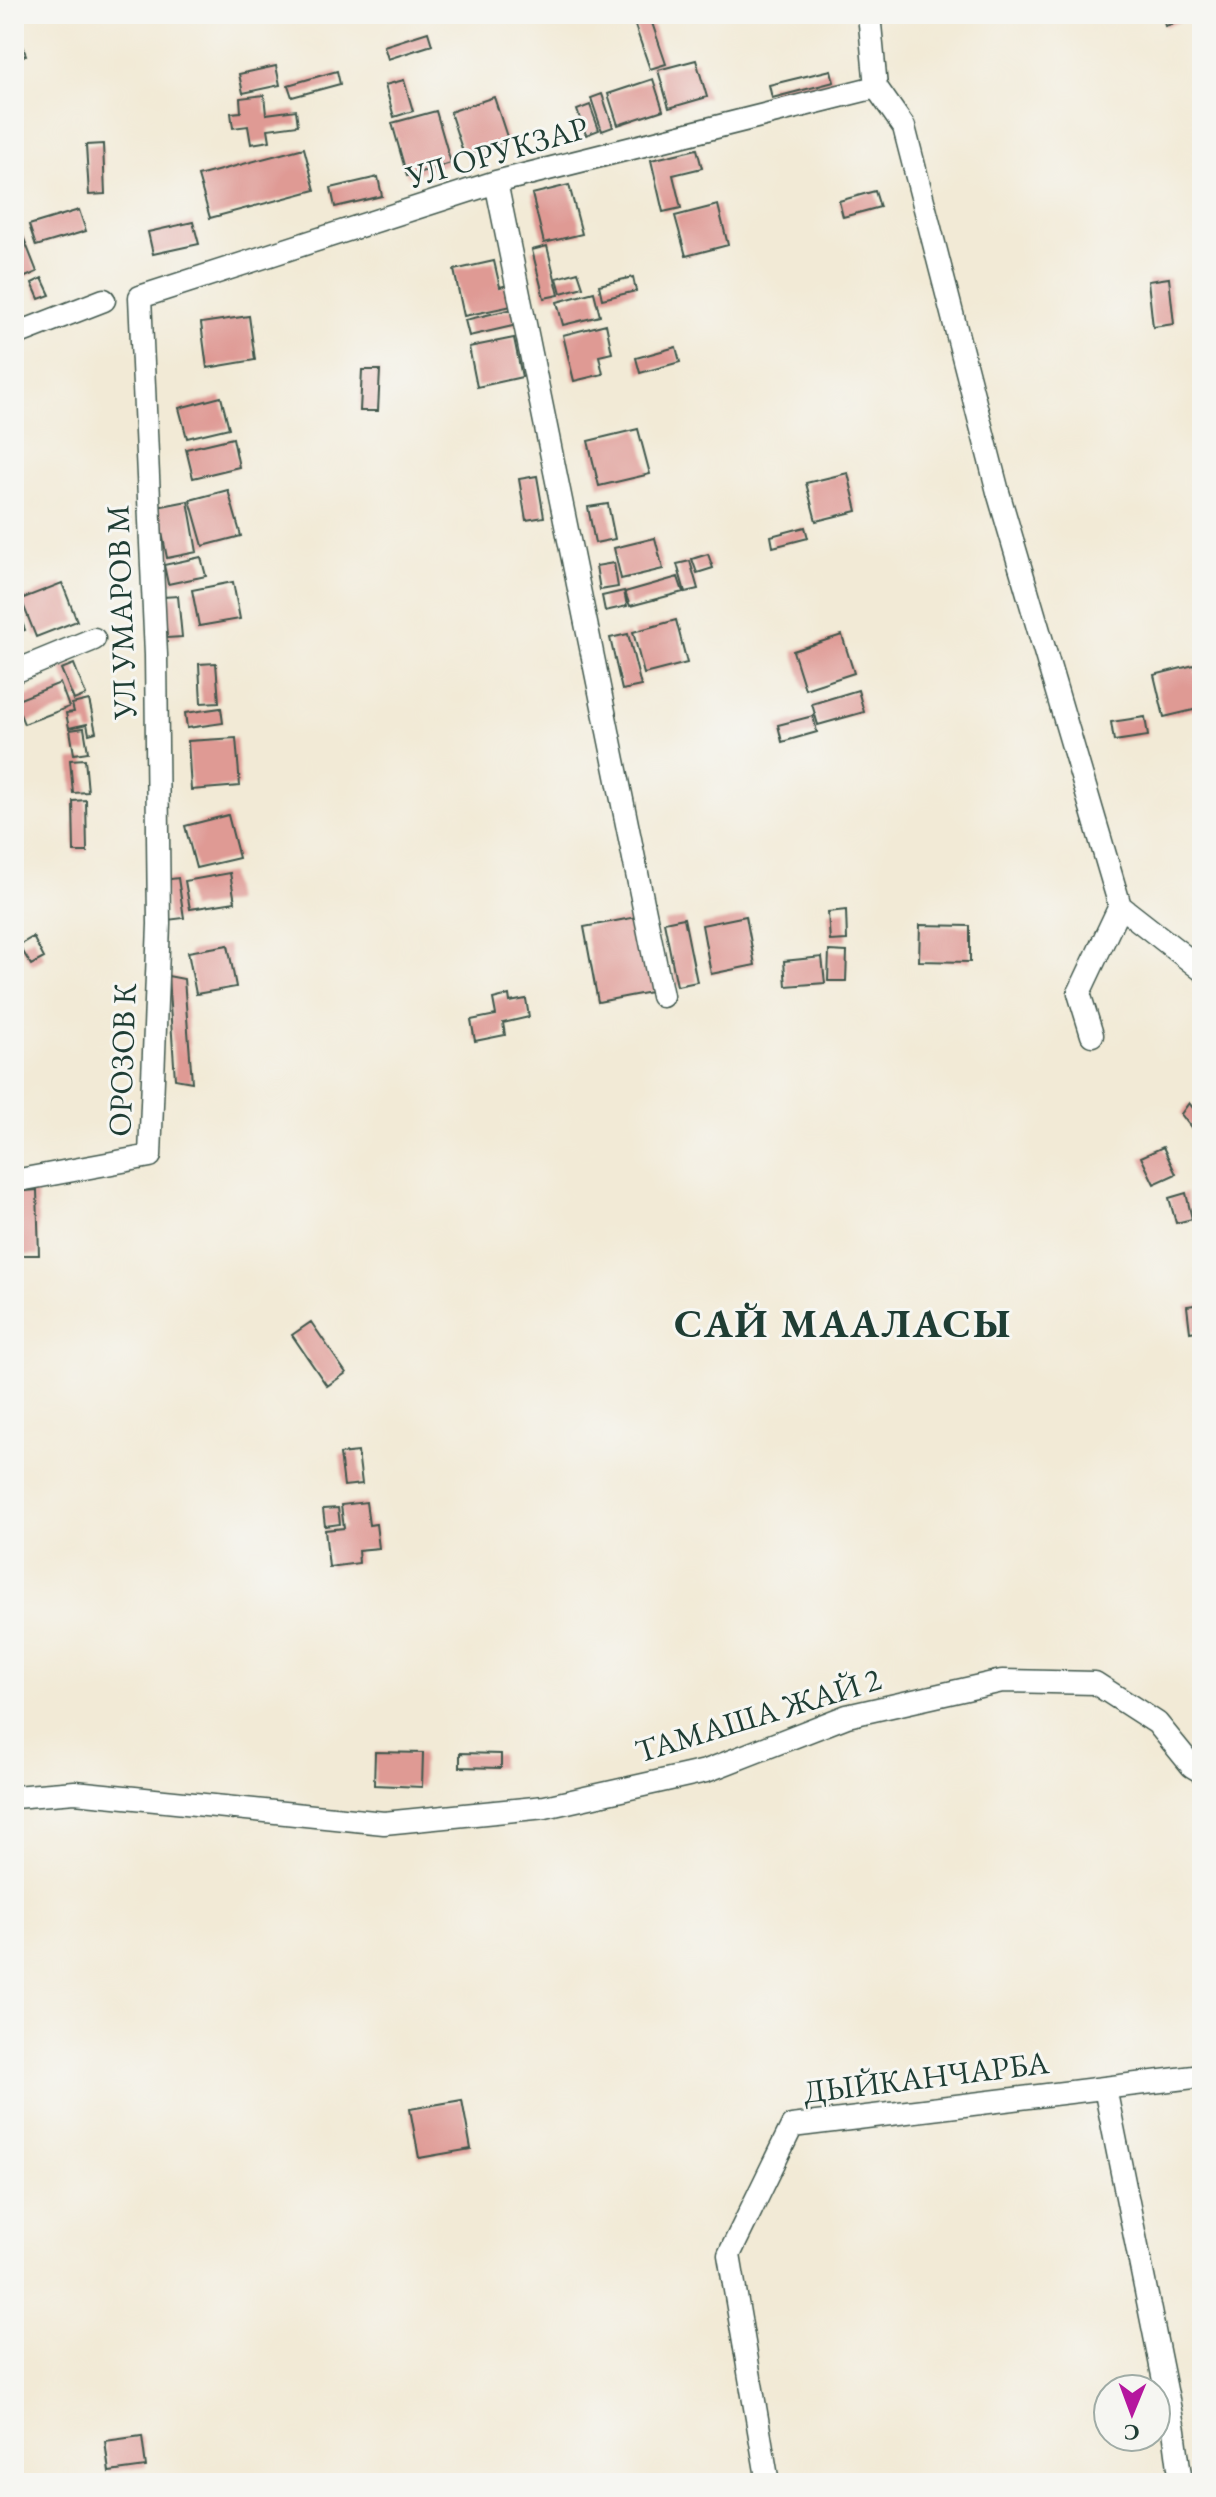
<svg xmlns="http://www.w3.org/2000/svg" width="1216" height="2497" font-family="'EB Garamond',serif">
<rect width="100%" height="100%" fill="#f6f6f2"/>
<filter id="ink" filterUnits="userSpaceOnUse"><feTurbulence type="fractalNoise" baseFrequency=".0125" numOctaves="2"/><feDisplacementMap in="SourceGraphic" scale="16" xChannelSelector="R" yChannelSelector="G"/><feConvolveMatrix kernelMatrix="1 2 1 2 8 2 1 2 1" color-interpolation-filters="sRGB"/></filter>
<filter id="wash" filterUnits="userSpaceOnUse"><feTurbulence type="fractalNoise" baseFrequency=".006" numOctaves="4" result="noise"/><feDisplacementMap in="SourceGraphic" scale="32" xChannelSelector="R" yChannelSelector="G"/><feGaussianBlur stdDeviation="1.8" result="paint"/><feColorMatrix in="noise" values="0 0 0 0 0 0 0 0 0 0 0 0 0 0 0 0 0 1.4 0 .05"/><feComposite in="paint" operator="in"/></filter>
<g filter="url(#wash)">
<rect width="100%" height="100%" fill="#f2ead6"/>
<g id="blocks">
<!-- building -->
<path fill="#df9a94" d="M631 14H649L666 64 650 69Z
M1162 14H1202V15L1165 26Z
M14 25 26 55 14 60Z
M428 32 432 45 388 59 384 46Z
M696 60 707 97 669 108 658 70Z
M276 66 280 85 243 93 239 74Z
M831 70 834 82 772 98 769 85Z
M337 71 340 84 292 97 288 85Z
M653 79 663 110 618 125 608 94Z
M404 80 413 111 394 117 385 85Z
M602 94 613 127 602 131 591 98Z
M264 95 266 114 296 110 298 125 268 129 270 141 251 144 248 126 233 128 231 113 241 112 240 98Z
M14 96 23 126 14 128Z
M494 97 508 140 464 155 450 112Z
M590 105 599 130 586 135 577 110Z
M436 111 451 163 407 176 392 123Z
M103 144 105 194 89 195 86 145Z
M304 148 315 190 210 218 198 176Z
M697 149 702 168 673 175 681 208 663 212 651 160Z
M378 177 382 196 335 207 331 188Z
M569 185 582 234 544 243 532 194Z
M875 191 880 207 843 217 839 201Z
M718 205 728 245 686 256 675 216Z
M79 210 86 231 36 246 29 225Z
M193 222 199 244 153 254 148 232Z
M23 236 37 272 14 282V239Z
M547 246 559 295 544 298 532 250Z
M494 261 500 287 508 285 512 306 464 316 454 270Z
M578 272 583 287 561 293 557 278Z
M633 277 636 291 602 299 599 285Z
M42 278 50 295 39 299 32 283Z
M1169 278 1174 324 1153 327 1148 281Z
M594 292 600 316 563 325 557 302Z
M513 309 517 325 469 336 465 320Z
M249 316 255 360 207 368 201 323Z
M606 324 612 353 599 356 603 374 574 381 563 335Z
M514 338 522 377 477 387 469 347Z
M676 347 680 362 640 373 636 358Z
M362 370H380L378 411H360Z
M221 397 229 428 187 438 179 408Z
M638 429 650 474 599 486 588 441Z
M233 438 239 467 193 478 186 449Z
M848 473 857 511 816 521 806 483Z
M537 476 544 517 526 520 519 479Z
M228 490 241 536 203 546 190 500Z
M188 501 197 552 167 558 157 507Z
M608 504 615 539 595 543 588 507Z
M805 527 808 538 773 547 771 536Z
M655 538 663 569 621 579 614 548Z
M708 554 713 568 697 573 692 559Z
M201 557 206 576 168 584 164 565Z
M690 561 698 589 685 592 677 564Z
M614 563 618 587 600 590 596 566Z
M678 577 683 592 630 606 625 592Z
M233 582 240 619 199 626 192 590Z
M62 583 77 621 36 637 21 599Z
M624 591 627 606 605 611 602 596Z
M178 596 182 637 167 638 163 597Z
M14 602 25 630 14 634Z
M676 620 687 663 644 674 633 632Z
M628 634 641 686 622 690 610 638Z
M842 635 854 673 805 689 793 651Z
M216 663 219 702 201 703 199 664Z
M74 664 86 695 74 700 61 669Z
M1194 665 1202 696V708L1164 717 1154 675Z
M60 683 69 707 24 724 15 701Z
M858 690 864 712 818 725 812 704Z
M89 700 96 732 89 734 87 724 69 728 66 713 74 712 72 704Z
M221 708 223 723 187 728 185 713Z
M813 716 817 732 782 742 778 725Z
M1145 717 1148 736 1114 741 1111 722Z
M84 728 88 752 74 754 70 730Z
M236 738 240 786 191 790 188 741Z
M85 759 88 792 73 793 70 760Z
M86 800 87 852H74L73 801Z
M228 815 239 858 196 868 185 826Z
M230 873 235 902 190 909 185 881Z
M178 878 184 918 168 920 163 880Z
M846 910 847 940 830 941 828 912Z
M642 916 656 991 598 1002 584 927Z
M746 916 755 965 711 974 702 925Z
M684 918 697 982 677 986 664 922Z
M920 925 970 926V962L919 961Z
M33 937 44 958 31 965 19 945Z
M228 945 236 987 196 994 188 952Z
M829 951 847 952 846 981H828Z
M822 957 825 983 786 986 784 961Z
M168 976 184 979 192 1082 175 1079Z
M509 995 510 1002 526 999 529 1017 503 1023 505 1035 475 1041 471 1020 496 1015 493 999Z
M1189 1103 1202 1119V1123L1193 1130 1181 1114Z
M1163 1147 1176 1174 1154 1184 1141 1157Z
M37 1190 39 1255H14V1192Z
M1186 1193 1192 1219 1176 1223 1169 1198Z
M1202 1304V1330L1190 1332 1187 1306Z
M311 1322 346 1373 327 1386 292 1335Z
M358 1452 362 1484 344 1486 340 1454Z
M366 1502 369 1525 376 1524 379 1548 358 1550 359 1563 329 1567 325 1530 344 1528 341 1505Z
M338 1508 340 1524 325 1526 323 1509Z
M375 1752 423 1753 422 1787 374 1785Z
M460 1753 501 1754V1768L460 1767Z
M462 2100 471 2149 419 2158 410 2109Z
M142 2436 146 2467 109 2472 105 2441Z"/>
</g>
</g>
<g filter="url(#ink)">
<use href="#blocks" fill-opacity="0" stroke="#3f574c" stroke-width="2"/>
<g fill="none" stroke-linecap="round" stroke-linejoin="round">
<defs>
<path id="minor" d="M869 14 876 87 904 127 998 492 1120 906 1079 993 1092 1035
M496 182 662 996
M14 335 104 300
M14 672 94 639
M1120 906 1202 970
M14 1181 150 1156 159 924 156 655 140 297 496 182 876 87
M14 1797 75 1792 384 1823 545 1807 706 1771 847 1716 1002 1681 1095 1683 1157 1723 1192 1766 1202 1772
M1105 2088 1174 2430 1181 2483
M768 2483 729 2255 792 2126 1202 2076"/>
</defs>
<!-- minor casing -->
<use href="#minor" stroke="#3f574c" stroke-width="25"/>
<!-- minor -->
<use href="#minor" stroke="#fff" stroke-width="22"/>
</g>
</g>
<g text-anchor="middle" stroke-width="6" stroke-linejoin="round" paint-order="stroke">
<!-- street labels -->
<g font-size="32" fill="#1f3d34" stroke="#f6f6f2">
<text transform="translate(497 152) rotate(-16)" y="11">УЛ ОРУКЗАР</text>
<text transform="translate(121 612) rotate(-92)" y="11">УЛ УМАРОВ М</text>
<text transform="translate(122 1060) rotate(-88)" y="11">ОРОЗОВ К</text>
<text transform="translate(758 1715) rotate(-17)" y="11">ТАМАША ЖАЙ 2</text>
<text transform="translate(926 2077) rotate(-7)" y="11">ДЫЙКАНЧАРБА</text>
</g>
<!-- district labels -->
<g font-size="40" font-weight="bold" letter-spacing="2" fill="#1f3d34" stroke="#f6f6f2">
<text x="843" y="1337">САЙ МААЛАСЫ</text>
</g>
</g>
<!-- margin -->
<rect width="1216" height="2497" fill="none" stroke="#f6f6f2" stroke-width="48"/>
<!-- north arrow -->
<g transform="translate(1132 2413) rotate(181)"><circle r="38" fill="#f6f6f2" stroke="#a0aca6" stroke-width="2"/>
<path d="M0-6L14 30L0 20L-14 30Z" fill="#b5179e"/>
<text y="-12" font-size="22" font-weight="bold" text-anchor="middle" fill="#1f3d34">С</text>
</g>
</svg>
